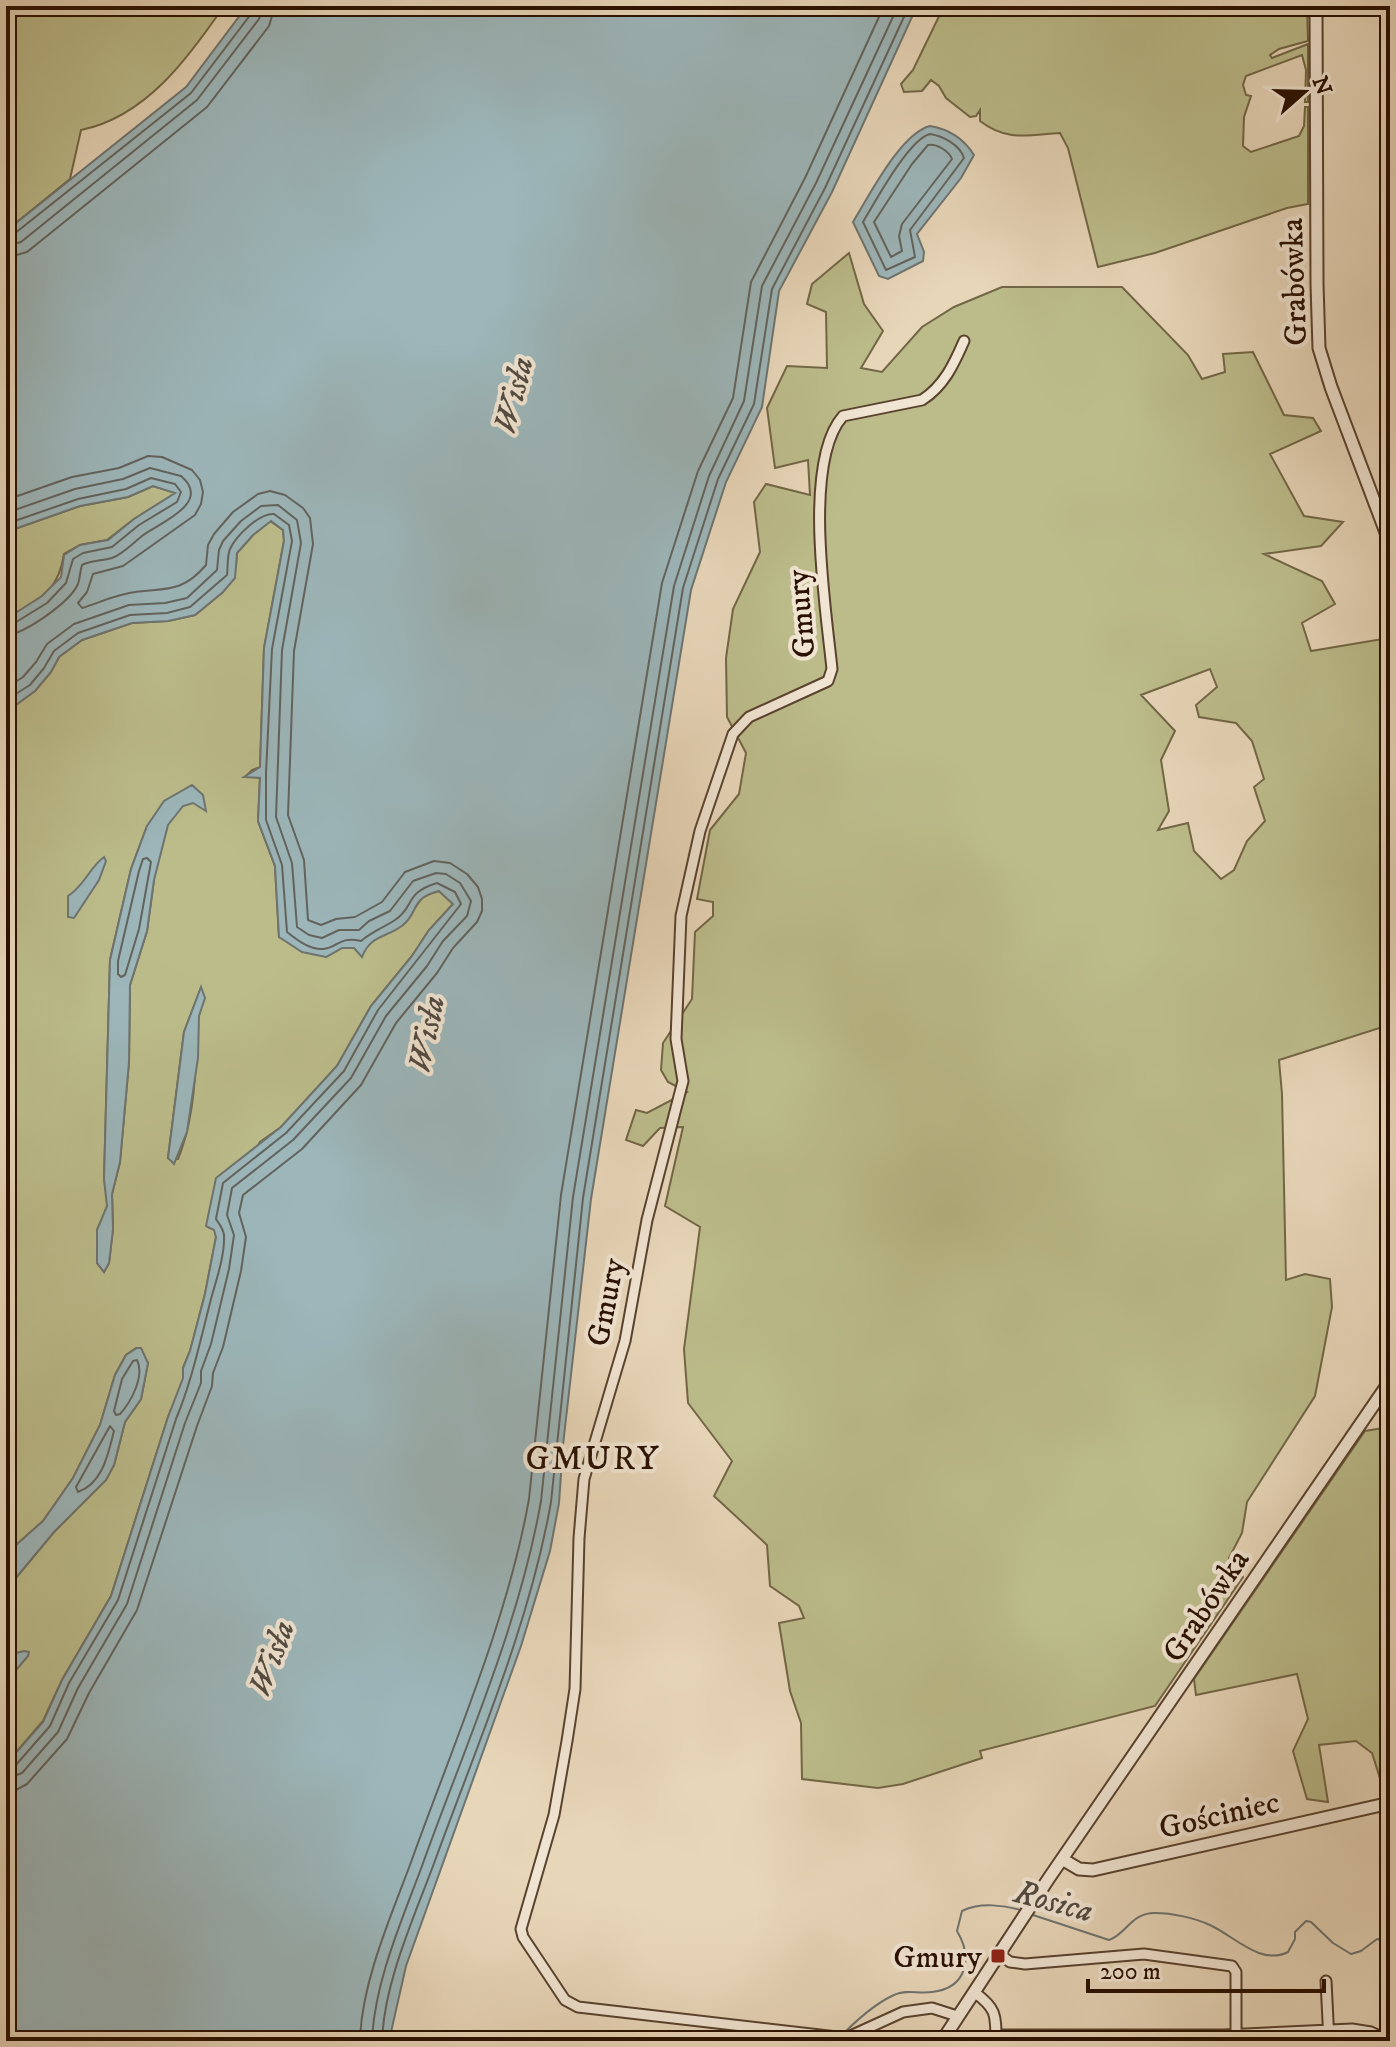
<svg xmlns="http://www.w3.org/2000/svg" width="1396" height="2047" font-family="'IM FELL DW Pica',serif">
<rect width="100%" height="100%" fill="#e8d6b9"/>
<filter id="stains"><feTurbulence type="fractalNoise" baseFrequency=".0025" numOctaves="4"/><feColorMatrix values="0 0 0 0 .2 0 0 0 0 .09 0 0 0 0 .02 0 0 0 .5 -.17"/></filter>
<radialGradient id="worn" r=".72"><stop offset=".6" stop-color="#630" stop-opacity="0"/><stop offset="1" stop-color="#630" stop-opacity=".3"/></radialGradient>
<!-- green -->
<path fill="#bcbc8b" stroke="#726646" stroke-width="2" fill-rule="evenodd" d="M6 6H224C189 57 146 117 81 130L70 179 6 231Z
M944 6H1307L1308 41 1279 49 1270 55 1272 58 1308 44V102H1305L1306 70 1302 55 1246 76 1243 85 1246 95 1251 96 1244 117 1243 146 1251 152 1299 136 1304 126 1305 107H1308V204L1287 208 1155 253 1098 267 1068 148 1060 133C1029 135 1007 142 980 121V110L976 116 970 117 946 98 939 86 931 80 922 91 904 92 901 84 913 70Z
M849 253 864 304 883 331 861 368 882 372 922 327 954 307 1002 287H1122L1188 355 1202 379 1225 372 1223 354 1253 352 1284 415 1313 418 1321 431 1270 454 1304 516 1343 522 1321 546 1264 554 1322 581 1335 604 1302 623 1311 651 1388 638 1390 643V729L1386 732 1383 758 1390 785V1018L1386 1026 1279 1060 1282 1094 1286 1280 1305 1274 1330 1279 1332 1307 1315 1396 1247 1502 1242 1533 1229 1558 1243 1577 1155 1706 980 1751 982 1758 903 1784 878 1788 802 1779 801 1723 790 1691 779 1623 804 1618 799 1606 770 1586 767 1545 714 1496 732 1461 688 1403 684 1349 700 1227 665 1206 683 1127 660 1128 643 1146 626 1140 636 1110 647 1113 687 1092 668 1082 661 1070 663 1043 692 999 695 932 713 916V902L697 899 710 830 739 794 746 753 727 717 726 658 733 609 760 552 754 502 766 484 810 495 808 460 775 468 767 408 787 366 827 368 826 312 807 304 812 284ZM1210 669 1217 687 1196 705 1199 717 1236 723 1252 741 1264 779 1254 787 1265 821 1247 841 1234 870 1221 879 1194 851 1188 823 1158 830 1169 811 1161 760 1175 731 1141 695Z
M153 486 176 493 134 519 107 540 80 545 64 554C58 594 38 599 6 619V532L80 506 128 497Z
M270 521 283 530 284 541 264 648 260 767 252 770 245 777H260L258 821 275 866 279 937 326 957 342 948H365L379 936 403 925 424 895 439 891 453 904 429 930 412 956 371 1006 337 1066 281 1127 260 1142 208 1227 215 1230 216 1237 205 1294 190 1351 183 1368 184 1378 168 1417 111 1596 62 1680 43 1721 6 1764V1586L15 1579 54 1532 106 1480 114 1465 125 1422 141 1399 148 1363 136 1348 126 1355 115 1375 100 1425 73 1478 43 1521 6 1554V712L35 691 51 672 59 657 82 640 132 623 168 621 195 615 223 592 236 567 237 553 253 535ZM147 826 154 880 147 931 130 985 129 1062 120 1162 112 1194 113 1229 109 1263 104 1272 97 1263V1230L108 1206 104 1179 110 960 131 869ZM201 988C201 1007 196 1024 196 1043 196 1080 192 1125 178 1159L168 1158 184 1032Z
M1390 1427V1789L1384 1791 1372 1753 1356 1741 1319 1745 1328 1802 1307 1799 1293 1751 1308 1719 1297 1674 1196 1695 1194 1679 1365 1431Z"/>
<!-- water -->
<path fill="#9cb6ba" stroke="#6e7470" stroke-width="2" d="M247 6H917L832 192 779 291 762 407 726 482 691 590 591 1199 563 1445 559 1503 550 1551 521 1646 406 1966 389 2041H6V1764L43 1722 62 1680 111 1596 168 1417 183 1378V1368L190 1351 205 1294 216 1237 214 1230 206 1226 216 1178 281 1127 337 1066 371 1006 412 956 429 930 453 904 439 891C409 899 420 911 403 925 387 938 371 934 362 957L354 948H342L326 957 302 952 279 937 275 866 258 821 260 778 244 777 260 767 264 648 284 541 283 530 271 521 253 535 237 553 235 578 223 592 195 615 168 621 132 623 82 640 59 657 51 672 35 691 6 712V619L42 596 61 577 64 555 80 545 108 540 134 519 175 493 153 486 128 497 80 506 6 532V231L186 87Z
M930 126C948 129 964 139 974 155L961 178 917 234 924 252 923 261 888 279 879 276 853 222C869 196 901 133 930 126Z
M192 785 203 795 206 811 193 803 183 806 168 825 154 880 147 931 130 985 129 1062 120 1162 112 1194 113 1229 109 1263 104 1272 97 1263V1230L107 1206 104 1179 110 960 131 869 147 826 164 801Z
M104 857 106 861 99 880 74 918 68 917V896C85 885 89 868 104 857Z
M201 987 205 998 199 1016 198 1058 187 1132 174 1164 168 1158 184 1032Z
M137 1348H141L148 1363 141 1399 125 1422 114 1465 106 1480 54 1532 15 1579 6 1586V1554L43 1521 73 1478 100 1425 115 1375 126 1355Z
M24 1651 29 1652 28 1656 6 1682V1661L16 1653Z"/>
<g fill="none" stroke-linecap="round" stroke-linejoin="round">
<!-- shore -->
<path stroke="#62635d" stroke-width="2" d="M930 134C943 136 960 145 964 158L910 230 915 257 886 270 863 222C875 202 909 139 930 134Z
M928 145C936 143 949 151 952 159L902 224 899 236 902 251 891 257 874 222 912 164Z
M6 236 14 234 191 93 251 14 252 6
M6 246 21 242 197 100 259 19 263 6
M6 258 27 252 207 107 269 26 275 6
M6 500 72 477 119 468 148 456 162 457 192 470 200 480 203 492 201 504 195 515 123 566 93 574 87 592 78 603 82 608C96 604 110 597 125 594 160 586 179 597 206 565L208 545 214 534 233 512 258 494 270 491 285 495 303 508 310 518 313 544 294 651 288 815 304 860 308 920 321 925 336 919 355 917 382 902 405 872 434 861 450 863 467 874 478 887 482 899V911L477 922 453 948 437 973 396 1023 361 1085 302 1149 243 1195 239 1213 246 1237 241 1271 223 1347 213 1373 212 1386 197 1426 137 1610 89 1693 67 1739 27 1784 16 1790 6 1791
M6 513 75 489 123 479 150 468 181 476C213 503 159 523 142 536 133 543 123 554 112 558 102 561 92 560 82 565 80 571 80 578 78 584 70 602 25 634 6 635
M6 524 78 499 126 489 151 478 175 484 181 492 177 502 139 525 112 547 83 553 73 559 66 583 47 603 13 624 6 625
M6 688 23 677 36 662 47 644 74 624 129 605 165 603 187 598 217 570 219 550 223 541 241 521 261 506 278 505 297 520 301 543 282 650 276 817 292 863 297 927 309 935 322 938 339 930H359L369 921 390 911 413 881 436 873 446 874 460 883 471 901 467 916 443 941 427 966 386 1016 351 1078 293 1140 232 1188 227 1215 234 1235 229 1269 211 1344 201 1371V1383L185 1423 127 1604 78 1688 58 1732 22 1773 6 1779
M6 700 30 685 44 668 54 651 78 633 130 615 167 613 190 607 227 575C228 567 227 556 230 549 236 536 259 513 274 514L289 525 292 541 272 649 266 773V820L282 865 287 932C297 940 310 950 323 949 338 948 338 936 361 941 373 931 383 928 395 920 415 907 404 893 437 883L455 892 461 904 378 1010 344 1071 286 1133 223 1183 216 1219C219 1224 223 1228 224 1235 225 1259 214 1285 209 1307 199 1346 191 1383 176 1419L118 1600 69 1683 50 1726 15 1766 6 1769
M147 858 151 862 139 929 125 975 121 977 118 974V961L139 871 143 859Z
M137 1360C145 1376 131 1402 120 1414L116 1415 114 1411 122 1379 133 1361Z
M110 1426 114 1431C108 1454 103 1483 78 1492L76 1487Z
M360 2041C361 1985 390 1918 410 1865 452 1747 507 1623 529 1499L561 1195 662 583 698 471 733 398 751 282 805 178 884 6
M372 2041C374 1983 402 1920 422 1866 465 1746 519 1626 541 1501L573 1197 674 586 709 476 744 401 762 286 816 183 898 6
M382 2041C384 1983 413 1920 433 1866 476 1747 529 1627 551 1502L583 1198 683 588 718 479 754 404 772 289 825 188 909 6"/>
<!-- stream -->
<path stroke="#6e7470" stroke-width="2" d="M1030 1914 1109 1940C1127 1934 1130 1913 1155 1913 1172 1913 1195 1918 1210 1925 1234 1936 1261 1966 1288 1952L1295 1939V1932L1306 1921 1311 1922 1333 1943 1351 1954 1361 1951 1377 1939 1390 1942
M843 2034C857 2020 876 2003 894 1995 907 1989 918 1994 932 1992 967 1988 973 1958 957 1931L962 1911C979 1902 1006 1905 1024 1911
M598 2041H613
M662 2041 682 2032 696 2041
M755 2041 762 2038 775 2041"/>
<defs>
<path id="minor" d="M999 1954 1010 1962 1025 1964 1144 1954 1232 1966 1236 1972V2034
M1326 1981 1329 2041
M974 1992C996 2008 996 2014 996 2041
M957 2016 932 2008 903 2012 846 2038 578 2007 565 2000 523 1937 521 1929 554 1815 567 1741 575 1689 579 1538 584 1479 625 1341 647 1220 683 1081 676 1039 681 916 700 831 733 734 749 717 828 681 832 669C826 609 802 462 843 416L922 400C944 386 954 364 964 341
M996 2035H1223L1352 2029 1371 2032 1390 2041"/>
<path id="tertiary" d="M1316 6 1317 284 1319 348 1331 387 1390 543
M1062 1859 1079 1869 1093 1870 1390 1803
M942 2041 1049 1878 1390 1381"/>
</defs>
<!-- minor casing -->
<use href="#minor" stroke="#59422e" stroke-width="13"/>
<!-- tertiary casing -->
<use href="#tertiary" stroke="#59422e" stroke-width="15"/>
<!-- minor -->
<use href="#minor" stroke="#f0e4d2" stroke-width="9"/>
<!-- tertiary -->
<use href="#tertiary" stroke="#f0e4d2" stroke-width="11"/>
</g>
<!-- markers -->
<rect fill="#8f2418" stroke="#f0e4d2" stroke-width="3" x="990" y="1948" width="16" height="16" rx="4"/>
<g text-anchor="middle" stroke-width="8" stroke-linejoin="round" paint-order="stroke">
<!-- street labels -->
<g font-size="32" fill="#291000" stroke="#f0e4d2">
<text transform="translate(1293 282) rotate(-92)" y="11">Grabówka</text>
<text transform="translate(800 614) rotate(-95)" y="11">Gmury</text>
<text transform="translate(605 1302) rotate(-79)" y="11">Gmury</text>
<text transform="translate(1205 1605) rotate(-56)" y="11">Grabówka</text>
<text transform="translate(1219 1814) rotate(-13)" y="11">Gościniec</text>
</g>
<!-- poi labels -->
<g font-size="32" fill="#291000" stroke="#f0e4d2" text-anchor="end">
<text x="982" y="1967">Gmury</text>
</g>
<!-- water labels -->
<g font-size="34" font-style="italic" fill="#514a41" stroke="#f0e4d2">
<text transform="translate(512 395) rotate(-76)" y="12">Wisła</text>
<text transform="translate(425 1034) rotate(-79)" y="12">Wisła</text>
<text transform="translate(270 1658) rotate(-70)" y="12">Wisła</text>
<text transform="translate(1054 1900) rotate(15)" y="12">Rosica</text>
</g>
<!-- neighbourhood labels -->
<g font-size="34" letter-spacing="2" fill="#291000" stroke="#f0e4d2">
<text x="593" y="1469">GMURY</text>
</g>
</g>
<!-- margin -->
<rect width="1396" height="2047" fill="none" stroke="#e8d6b9" stroke-width="32"/>
<rect x="8" y="8" width="1380" height="2031" fill="none" stroke="#291000" stroke-width="4"/>
<rect x="16" y="16" width="1364" height="2015" fill="none" stroke="#291000" stroke-width="2"/>
<!-- north arrow -->
<g transform="translate(1304 92) rotate(70)" stroke="#f0e4d2" stroke-width="6" paint-order="stroke">
<path d="M0-6L14 30L0 20L-14 30Z" fill="#291000"/>
<text y="-12" font-size="22" font-weight="bold" text-anchor="middle" fill="#291000">N</text>
</g>
<!-- scale -->
<path d="M1088 1979v12h236v-12" fill="none" stroke="#291000" stroke-width="4"/>
<text x="1100" y="1979" font-size="24" fill="#291000" stroke="#f0e4d2" stroke-width="6" paint-order="stroke">200 m</text>
<rect width="100%" height="100%" filter="url(#stains)"/>
<rect width="100%" height="100%" fill="url(#worn)"/>
</svg>
